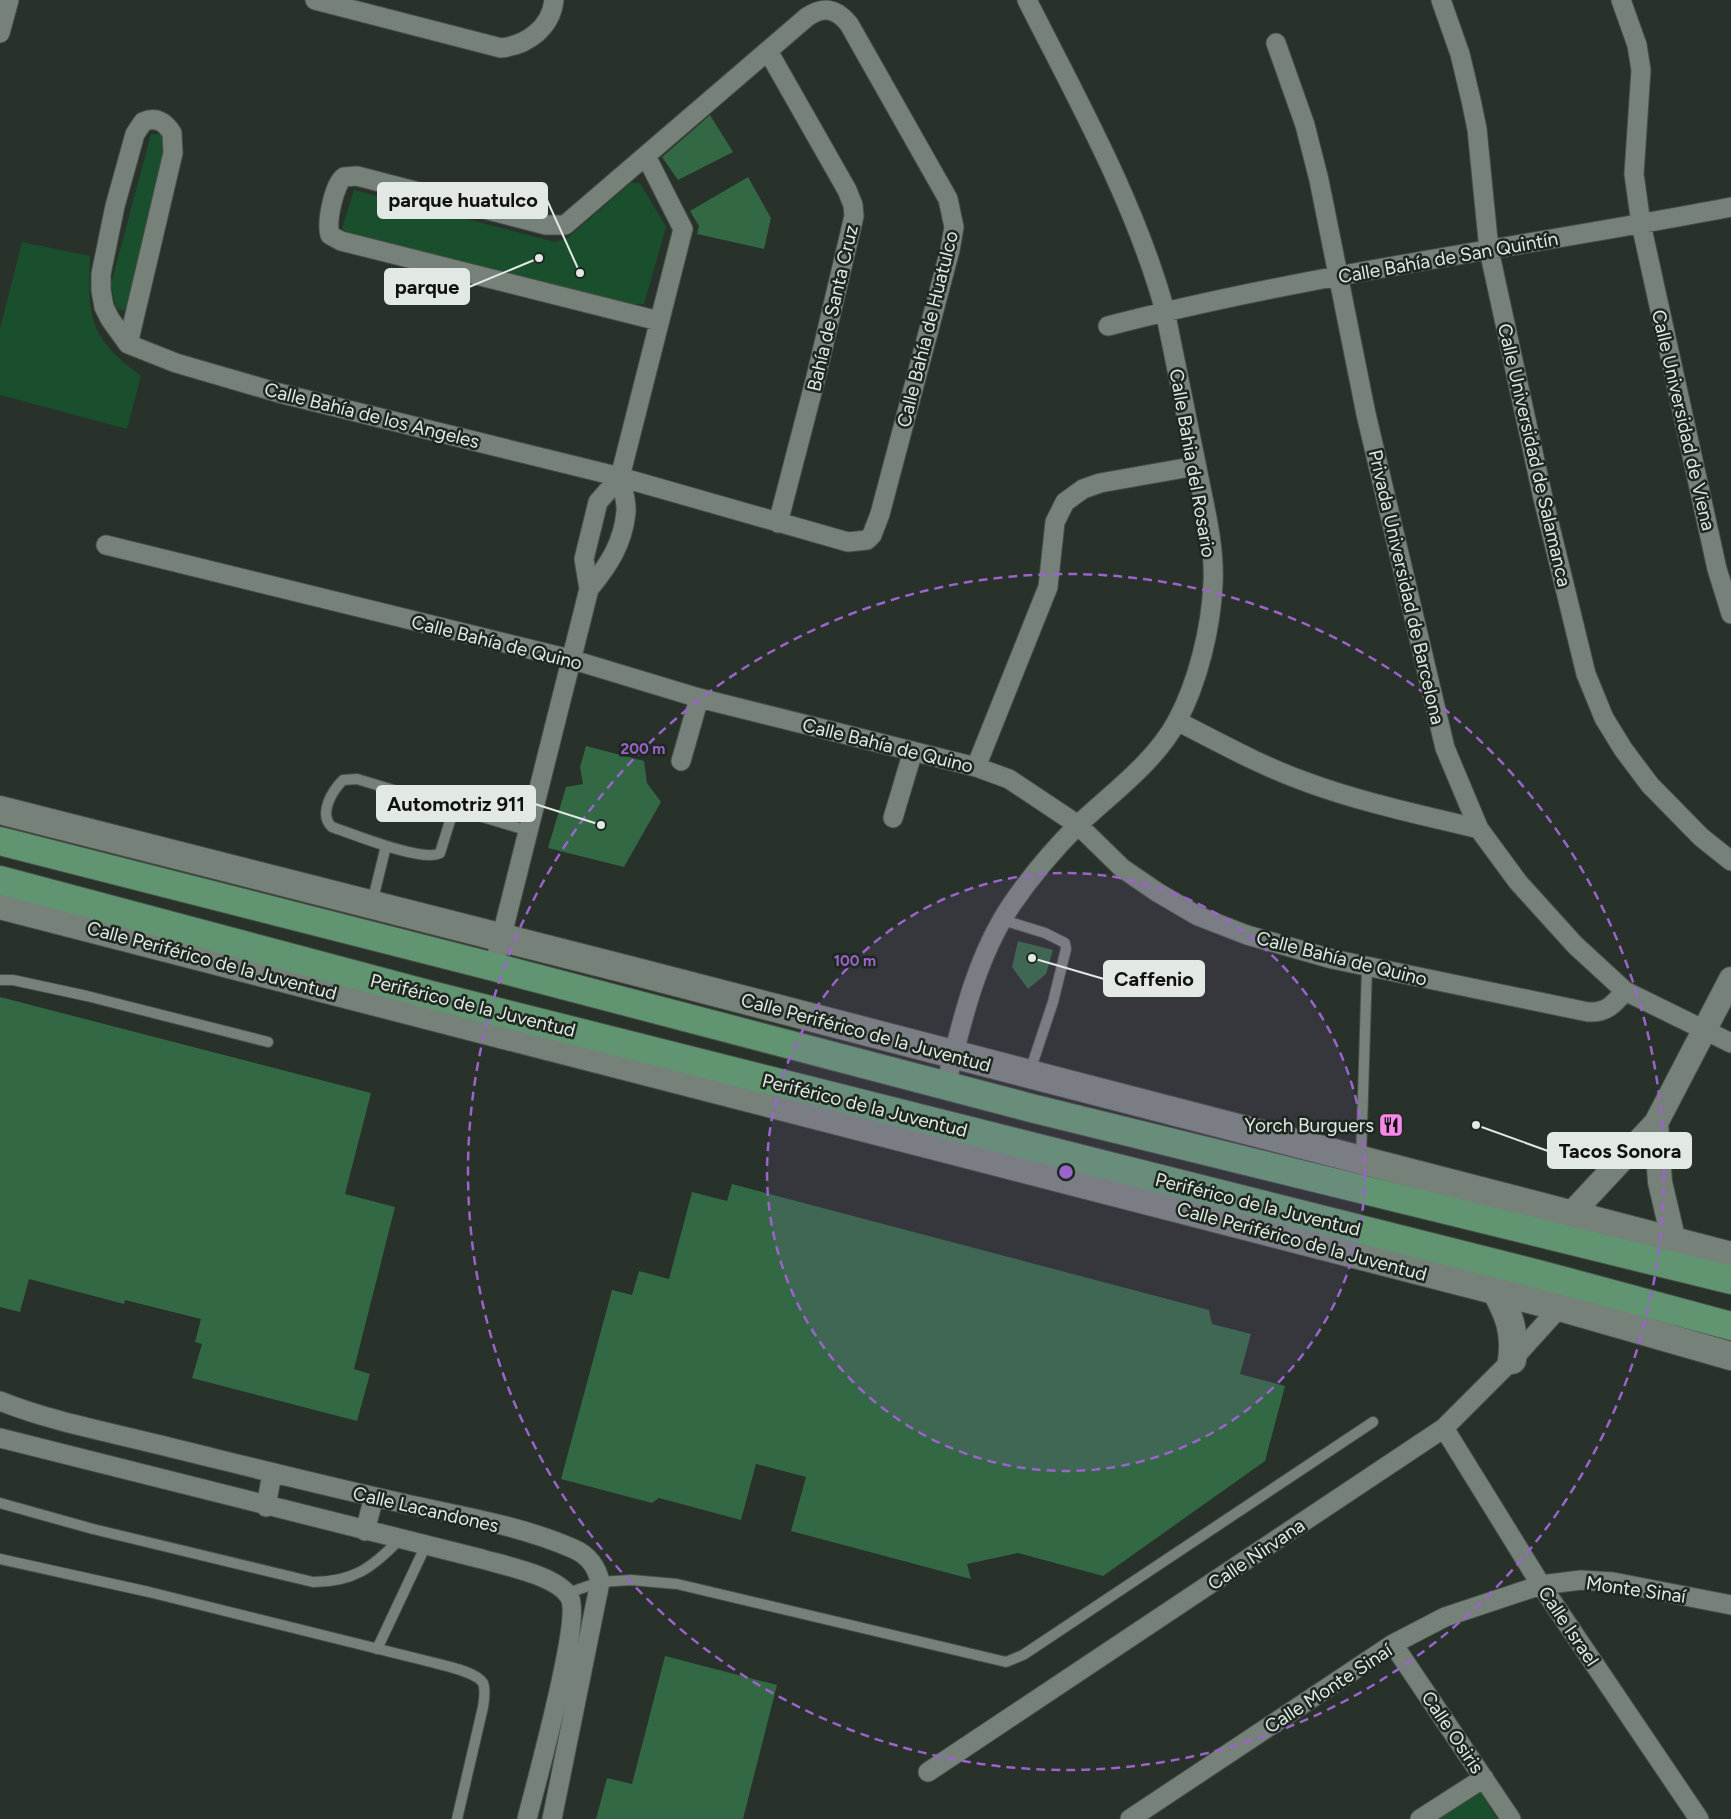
<svg xmlns="http://www.w3.org/2000/svg" width="1731" height="1819" font-family="Figtree,sans-serif">
<rect width="100%" height="100%" fill="#28312a"/>
<!-- green -->
<path fill="#1a4f2d" d="M151 134 163 135 167 144 129 304 123 311 116 308 111 284Z
M631 183H640L666 227 644 304H631L347 232 342 228 354 190 555 242 566 239Z
M22 242 90 256C88 318 88 337 141 376L127 429 0 395V329Z
M1477 1786 1497 1819H1426Z"/>
<!-- building -->
<path fill="#336844" d="M710 115 733 152 678 180 662 157Z
M748 177 771 218 764 249 697 234 699 226 690 211Z
M586 746 644 761 647 783 661 802 624 867 548 848 566 787 583 784 580 767Z
M1018 941 1053 950 1046 974 1028 989 1012 967Z
M0 997 371 1093 345 1194 395 1207 354 1369 370 1374 357 1421 192 1378 202 1344 195 1342 201 1319 125 1300 124 1304 29 1279 20 1312 0 1307Z
M732 1184 1209 1310 1212 1324 1251 1334 1240 1374 1285 1386 1265 1461 1103 1576 1018 1553 967 1564 971 1579 791 1531 806 1477 756 1464 741 1520 659 1498 652 1503 561 1479 612 1290 632 1295 639 1271 669 1279 692 1192 727 1201Z
M665 1656 777 1685 743 1819H596L607 1778 632 1784Z"/>
<g fill="none" stroke-linecap="round" stroke-linejoin="round">
<defs>
<path id="service" d="M454 808 440 853C423 863 353 834 332 827 318 814 332 791 343 780L357 779 529 831
M372 903 386 846
M1003 920 1045 933 1065 943 1066 949 1053 1002 1029 1074
M0 980H13L87 996 268 1042
M1361 1159 1367 967
M0 1503 93 1529 313 1582C353 1582 372 1568 399 1540
M0 1559 149 1592 427 1661C441 1665 476 1671 483 1683 486 1690 484 1700 483 1707L457 1819
M568 1593 600 1582 631 1580 677 1584 1006 1662 1023 1655 1373 1422
M377 1649 426 1545"/>
<path id="minor" d="M315 0 501 48C527 45 551 28 554 0
M1441 0 1460 54 1471 100 1477 129 1489 250 1543 498 1586 674 1604 718 1623 749 1650 785 1701 837 1731 861
M1621 0 1637 45 1641 70 1634 174 1641 224 1717 569 1731 614
M0 33 9 0
M1276 43 1305 125 1319 180 1366 414 1445 748 1479 829 1518 882 1575 945 1625 991 1731 1043
M768 51 847 190 853 205 854 216 816 377 778 523
M1108 326C1313 273 1523 247 1731 207
M128 344 173 153 172 133C165 122 156 116 143 122L135 134 115 206 101 274V290L104 307 110 319 128 344 176 363 279 393 620 477 848 542 867 540 872 535 880 514 950 250 954 227 948 199 849 24C836 8 824 6 807 17L565 225H546L357 176 344 177C334 184 326 222 330 235L341 241 659 321
M106 545 570 659 699 698 976 767 1009 779 1078 825 1122 868 1157 892 1198 916 1247 935 1332 959 1588 1012C1607 1013 1614 1004 1625 991
M589 589C608 566 623 544 626 512 627 501 622 487 620 477L683 229 646 156
M1177 721C1220 743 1263 767 1309 783 1364 803 1422 815 1479 829
M681 761 699 698
M976 767 1048 587 1055 522 1065 502 1083 489 1100 483 1196 466
M893 818 913 751
M494 967 589 589 584 559 598 502 620 477
M946 1085C961 1024 976 957 1012 904 1031 876 1055 848 1079 824 1112 793 1155 762 1177 721 1198 682 1211 628 1213 584 1215 547 1205 509 1198 473 1187 419 1176 365 1165 311 1135 202 1078 101 1027 0
M0 1401C50 1421 104 1431 156 1444 238 1464 320 1485 402 1503 459 1516 520 1525 574 1549 588 1555 597 1567 600 1582L552 1819
M1444 1428 1541 1585 1699 1819
M0 1438 482 1559C505 1566 555 1575 569 1596 583 1617 535 1786 527 1819
M266 1507 272 1473
M365 1531 374 1497
M1393 1644 1511 1819
M928 1772 1444 1428 1512 1360 1560 1307
M1130 1819 1393 1644 1445 1617 1541 1585 1581 1580 1613 1582 1731 1605
M1420 1819 1484 1778"/>
<path id="tertiary" d="M1656 1123 1660 1182 1674 1242 1670 1256
M1565 1229 1571 1214 1656 1123 1731 979"/>
<path id="secondary" d="M0 810 633 971 1731 1256
M0 905 1560 1307 1731 1356
M1496 1291C1509 1314 1516 1333 1512 1360"/>
<path id="trunk" d="M0 841 494 967 1031 1108 1731 1280
M0 880 435 996 1542 1275 1731 1326"/>
</defs>
<!-- service casing -->
<use href="#service" stroke="#474f48" stroke-width="12"/>
<!-- minor casing -->
<use href="#minor" stroke="#474f48" stroke-width="21"/>
<!-- tertiary casing -->
<use href="#tertiary" stroke="#474f48" stroke-width="26"/>
<!-- secondary casing -->
<use href="#secondary" stroke="#474f48" stroke-width="30"/>
<!-- trunk casing -->
<use href="#trunk" stroke="#474f48" stroke-width="30"/>
<!-- service -->
<use href="#service" stroke="#768179" stroke-width="10"/>
<!-- minor -->
<use href="#minor" stroke="#768179" stroke-width="19"/>
<!-- tertiary -->
<use href="#tertiary" stroke="#768179" stroke-width="24"/>
<!-- secondary -->
<use href="#secondary" stroke="#768179" stroke-width="28"/>
<!-- trunk -->
<use href="#trunk" stroke="#619470" stroke-width="28"/>
</g>
<!-- distance rings -->
<circle cx="1066" cy="1172" r="299" fill="#9a64ca" fill-opacity=".12"/>
<g fill="none" stroke="#9a64ca" stroke-width="2.5" stroke-dasharray="9 6">
<circle cx="1066" cy="1172" r="299"/>
<circle cx="1066" cy="1172" r="598"/>
</g>
<!-- icons -->
<defs>
<symbol id="restaurant-square" viewBox="-11 -11 22 22"><rect x="-9" y="-9" width="18" height="18" rx="4" fill="#f888e9" stroke="#1e2720"/><path d="M-5-6h1v4h1v-4h1v4h1v-4h1v5L-1.5 .5V6h-2V.5L-5-1ZM5-6V6H3V1.5H1.5Q1.5-4 5-6Z" fill="#111"/></symbol>
</defs>
<g fill-rule="evenodd">
<use href="#restaurant-square" x="1377" y="1111" width="28" height="28"/>
</g>
<g text-anchor="middle" stroke-width="5" stroke-linejoin="round" paint-order="stroke">
<!-- street labels -->
<g font-size="19" fill="#e2e8e3" stroke="#1e2720">
<text transform="translate(1448 257) rotate(-10)" y="7">Calle Bahía de San Quintín</text>
<text transform="translate(832 308) rotate(-77)" y="7">Bahía de Santa Cruz</text>
<text transform="translate(927 329) rotate(-76)" y="7">Calle Bahía de Huatulco</text>
<text transform="translate(372 415) rotate(14)" y="7">Calle Bahía de los Angeles</text>
<text transform="translate(1684 420) rotate(77)" y="7">Calle Universidad de Viena</text>
<text transform="translate(1535 455) rotate(77)" y="7">Calle Universidad de Salamanca</text>
<text transform="translate(1193 463) rotate(80)" y="7">Calle Bahia del Rosario</text>
<text transform="translate(1407 587) rotate(77)" y="7">Privada Universidad de Barcelona</text>
<text transform="translate(497 642) rotate(14)" y="7">Calle Bahía de Quino</text>
<text transform="translate(888 745) rotate(14)" y="7">Calle Bahía de Quino</text>
<text transform="translate(1342 958) rotate(14)" y="7">Calle Bahía de Quino</text>
<text transform="translate(212 960) rotate(15)" y="7">Calle Periférico de la Juventud</text>
<text transform="translate(473 1005) rotate(14)" y="7">Periférico de la Juventud</text>
<text transform="translate(866 1032) rotate(15)" y="7">Calle Periférico de la Juventud</text>
<text transform="translate(865 1105) rotate(14)" y="7">Periférico de la Juventud</text>
<text transform="translate(1258 1204) rotate(14)" y="7">Periférico de la Juventud</text>
<text transform="translate(1302 1241) rotate(15)" y="7">Calle Periférico de la Juventud</text>
<text transform="translate(426 1509) rotate(13)" y="7">Calle Lacandones</text>
<text transform="translate(1256 1554) rotate(-34)" y="7">Calle Nirvana</text>
<text transform="translate(1636 1589) rotate(8)" y="7">Monte Sinaí</text>
<text transform="translate(1569 1626) rotate(56)" y="7">Calle Israel</text>
<text transform="translate(1328 1688) rotate(-33)" y="7">Calle Monte Sinaí</text>
<text transform="translate(1453 1732) rotate(56)" y="7">Calle Osiris</text>
</g>
<!-- poi labels -->
<g font-size="19" fill="#e2e8e3" stroke="#1e2720" text-anchor="end">
<text x="1374" y="1132">Yorch Burguers</text>
</g>
</g>
<circle cx="1066" cy="1172" r="8" fill="#9a64ca" stroke="#1e2720" stroke-width="2.5"/>
<g font-size="15" text-anchor="middle" font-weight="bold" fill="#9a64ca" stroke="#1e2720" stroke-width="5" stroke-linejoin="round" paint-order="stroke">
<text x="643" y="754">200 m</text>
<text x="855" y="966">100 m</text>
</g>
<!-- callouts -->
<path fill="none" stroke="#e2e8e3" stroke-width="2" d="M580 273L547 200M539 258L469 287M601 825L535 804M1032 958L1104 979M1476 1125L1548 1151"/>
<g fill="#e2e8e3" stroke="#1e2720" stroke-width="2">
<circle cx="580" cy="273" r="5"/>
<circle cx="539" cy="258" r="5"/>
<circle cx="601" cy="825" r="5"/>
<circle cx="1032" cy="958" r="5"/>
<circle cx="1476" cy="1125" r="5"/>
</g>
<g fill="#e2e8e3" stroke="#e2e8e3" stroke-width="2">
<rect x="378" y="183" width="169" height="35" rx="5"/>
<rect x="385" y="269" width="84" height="35" rx="5"/>
<rect x="377" y="786" width="158" height="35" rx="5"/>
<rect x="1104" y="961" width="100" height="35" rx="5"/>
<rect x="1548" y="1133" width="143" height="35" rx="5"/>
</g>
<g font-size="20" text-anchor="middle" font-weight="bold" fill="#111">
<text x="463" y="207">parque huatulco</text>
<text x="427" y="294">parque</text>
<text x="456" y="811">Automotriz 911</text>
<text x="1154" y="986">Caffenio</text>
<text x="1620" y="1158">Tacos Sonora</text>
</g>
</svg>
